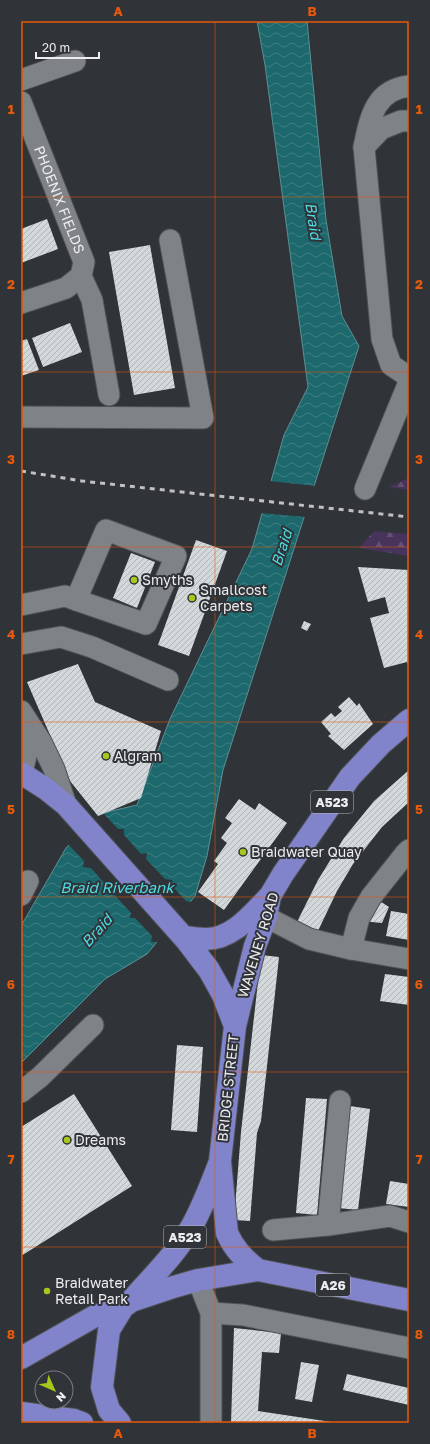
<svg xmlns="http://www.w3.org/2000/svg" width="430" height="1444" font-family="'Golos Text',sans-serif">
<defs>
<pattern id="forest-firs" width="22" height="20" patternUnits="userSpaceOnUse"><rect width="22" height="20" fill="#47335b"/><path d="M5 1l3.5 6h-7zM16 11l3.5 6h-7z" fill="#625173"/></pattern>
<pattern id="water-waves" width="16" height="10" patternUnits="userSpaceOnUse"><rect width="16" height="10" fill="#1c686d"/><path d="M0 5q4-4 8 0t8 0" fill="none" stroke="#3d7e82"/></pattern>
<pattern id="building-hatch" width="6" height="6" patternUnits="userSpaceOnUse"><rect width="6" height="6" fill="#d3d9db"/><path d="M-1 1l2-2M0 6l6-6M5 7l2-2" fill="none" stroke="#b0b4b6"/></pattern>
</defs>
<rect width="100%" height="100%" fill="#303337"/>
<!-- forest -->
<path fill="url(#forest-firs)" d="M409 478V490L388 487Z
M374 531 409 534V556L359 548Z"/>
<!-- water -->
<path fill="url(#water-waves)" stroke="#5a9094" d="M257 21H307L326 220 342 316 359 346 223 770 207 856 195 896 147 954 105 979 21 1063V926L66 848 103 813 137 805 170 719 252 549 284 435 308 387 265 65Z"/>
<!-- pier -->
<path fill="#303337" d="M269 481 316 486 306 517 260 513Z
M103 813 118 829H124V835L141 854 147 853 146 859 165 879 172 880V886L186 901 191 902 158 943 157 942H151L152 936 135 918H130L131 913 112 892H106L107 886 91 868 83 867 84 861 68 844 87 826Z"/>
<!-- building -->
<path fill="url(#building-hatch)" d="M47 219 58 249 21 263V229Z
M150 245 175 388 134 395 109 252Z
M70 323 82 352 43 367 32 338Z
M27 339 39 370 21 376V341Z
M196 540 227 551 189 656 158 645Z
M131 553 155 562 137 608 113 598Z
M358 567 409 570V667L407 662 384 668 370 618 389 613 385 597 368 602Z
M304 621 311 624 307 631 301 628Z
M78 664 95 702 161 731 141 798 98 816 70 781 27 682Z
M349 697 357 706 359 703 373 724 344 750 328 736 331 734 321 722 331 713 335 717 342 711 338 707Z
M409 770V802L382 827 353 864 337 891 317 933 297 922 318 880 344 838 374 801Z
M239 799 255 810 259 803 287 823 224 910 198 892 218 864 214 861 227 843 221 838 232 823 225 818Z
M375 898 389 907 382 923 362 921Z
M391 911 409 914V940L386 936Z
M261 955 279 957 261 1121 257 1133 250 1221 234 1220 241 1132Z
M385 974 409 977V1005L380 1001Z
M177 1045 203 1047 197 1132 171 1130Z
M74 1094 132 1186 21 1256V1127Z
M306 1098 327 1099 317 1215 296 1213Z
M350 1106 370 1109 358 1210 338 1208Z
M390 1181 409 1184V1207L386 1204Z
M234 1328 281 1333 279 1353 262 1352 258 1411 338 1423H231Z
M301 1362 319 1365 312 1402 295 1399Z
M347 1374 409 1388V1405L343 1390Z"/>
<g fill="none" stroke-linecap="round" stroke-linejoin="round">
<defs>
<g id="minor">
<path d="M21 80 75 61"/>
<path id="s1" d="M21 102 84 262 81 276 66 288 21 303"/>
<path d="M409 121H401L381 129 364 147 382 339 391 365 409 377"/>
<path d="M364 147C370 119 374 90 409 86"/>
<path d="M81 276 92 300 109 395"/>
<path d="M21 417 203 418 170 240"/>
<path d="M365 489 409 382"/>
<path d="M21 605 65 596 76 600 146 624 176 556 106 530 76 600"/>
<path d="M21 644 61 637 92 647 168 680"/>
<path d="M21 711 41 742 54 769 66 805"/>
<path d="M21 776 27 752 22 719"/>
<path d="M21 895 28 881"/>
<path d="M266 917 309 939 351 949 409 959"/>
<path d="M351 949 359 918 371 897 405 854 409 850"/>
<path d="M21 1092 40 1077 93 1025"/>
<path d="M328 1225 340 1101"/>
<path d="M273 1230 328 1225 390 1216 409 1222"/>
<path d="M198 1280 211 1313V1423"/>
<path d="M211 1313 243 1315 409 1348"/>
</g>
<path id="major" d="M21 773 46 789 66 805 187 941 209 970 223 995 235 1026 220 1161 227 1233C234 1249 244 1259 258 1270
M184 937C191 938 199 939 206 939 233 939 252 914 270 896
M235 1026 255 946 266 917 270 896 283 874 350 777 381 744 409 720
M131 1301 170 1288 198 1280 258 1270 409 1300
M21 1358 95 1316 123 1307 130 1302C151 1278 176 1254 192 1226 203 1206 211 1185 219 1164
M21 1413 74 1420 82 1423
M120 1423 109 1410 102 1387 109 1330 123 1307"/>
</defs>
<!-- minor casing -->
<use href="#minor" stroke="#4f5255" stroke-width="23"/>
<!-- major casing -->
<use href="#major" stroke="#4f5255" stroke-width="24"/>
<!-- minor -->
<use href="#minor" stroke="#7f8286" stroke-width="21"/>
<!-- major -->
<use href="#major" stroke="#8184cb" stroke-width="22"/>
<!-- rail -->
<path stroke="#c0c1c4" stroke-width="3" stroke-dasharray="5 5" stroke-linecap="butt" d="M21 471 82 481 409 517"/>
</g>
<!-- grid -->
<path fill="none" stroke="#e8590c" stroke-width="1" stroke-opacity="0.55" d="M215 21V1423M21 197H409M21 372H409M21 547H409M21 722H409M21 897H409M21 1072H409M21 1247H409"/>
<!-- markers -->
<g fill="#a8c71c" stroke="#303337" stroke-width="1.5">
<circle cx="134" cy="580" r="4"/>
<circle cx="192" cy="598" r="4"/>
<circle cx="106" cy="756" r="4"/>
<circle cx="243" cy="852" r="4"/>
<circle cx="67" cy="1140" r="4"/>
<circle cx="47" cy="1291" r="4"/>
</g>
<g text-anchor="middle" stroke-width="4" stroke-linejoin="round" paint-order="stroke">
<!-- shield labels -->
<g fill="#303337" stroke="#b4b5b8" stroke-width="1">
<rect x="311" y="791" width="42" height="22" rx="3"/>
<rect x="164" y="1226" width="42" height="22" rx="3"/>
<rect x="316" y="1274" width="34" height="22" rx="3"/>
</g>
<g font-size="13" font-weight="bold" fill="#ecedf0">
<text x="332" y="807">A523</text>
<text x="185" y="1242">A523</text>
<text x="333" y="1290">A26</text>
</g>
<!-- street labels -->
<g font-size="14" fill="#ecedf0" stroke="#303337">
<text dy="5" stroke="none"><textPath href="#s1" startOffset="105">PHOENIX FIELDS</textPath></text>
<text transform="translate(258 945) rotate(-73)" y="5">WAVENEY ROAD</text>
<text transform="translate(228 1088) rotate(-84)" y="5">BRIDGE STREET</text>
</g>
<!-- poi labels -->
<g font-size="14" fill="#ecedf0" stroke="#303337" text-anchor="start">
<text x="142" y="585">Smyths</text>
<text x="200" y="595">Smallcost<tspan x="200" dy="16">Carpets</tspan></text>
<text x="114" y="761">Algram</text>
<text x="251" y="857">Braidwater Quay</text>
<text x="75" y="1145">Dreams</text>
<text x="55" y="1288">Braidwater<tspan x="55" dy="16">Retail Park</tspan></text>
</g>
<!-- water labels -->
<g font-size="15" font-style="italic" fill="#4cdbe2" stroke="#303337">
<text transform="translate(313 221) rotate(81)" y="5">Braid</text>
<text transform="translate(282 548) rotate(-72)" y="5">Braid</text>
<text x="117" y="893">Braid Riverbank</text>
<text transform="translate(97 931) rotate(-48)" y="5">Braid</text>
</g>
</g>
<!-- border -->
<rect width="430" height="1444" fill="none" stroke="#303337" stroke-width="44"/>
<!-- north arrow -->
<g transform="translate(54 1390) rotate(135)"><circle r="19" fill="#303337" stroke="#7b7d81"/>
<path d="M0-3L7 15L0 10L-7 15Z" fill="#a8c71c"/>
<text y="-6" font-size="11" font-weight="bold" text-anchor="middle" fill="#ecedf0">N</text>
</g>
<!-- scale -->
<path d="M36 52v6h63v-6" fill="none" stroke="#ecedf0" stroke-width="2"/>
<text x="42" y="52" font-size="12" fill="#ecedf0" stroke="#303337" stroke-width="3" paint-order="stroke">20 m</text>
<rect x="22" y="22" width="386" height="1400" fill="none" stroke="#e8590c" stroke-width="1.5"/>
<g font-size="13" text-anchor="middle" font-weight="bold" fill="#e8590c">
<text x="118" y="16">A</text>
<text x="312" y="16">B</text>
<text x="11" y="114">1</text>
<text x="419" y="114">1</text>
<text x="11" y="289">2</text>
<text x="419" y="289">2</text>
<text x="11" y="464">3</text>
<text x="419" y="464">3</text>
<text x="11" y="639">4</text>
<text x="419" y="639">4</text>
<text x="11" y="814">5</text>
<text x="419" y="814">5</text>
<text x="11" y="989">6</text>
<text x="419" y="989">6</text>
<text x="11" y="1164">7</text>
<text x="419" y="1164">7</text>
<text x="11" y="1339">8</text>
<text x="419" y="1339">8</text>
<text x="118" y="1438">A</text>
<text x="312" y="1438">B</text>
</g>
</svg>
